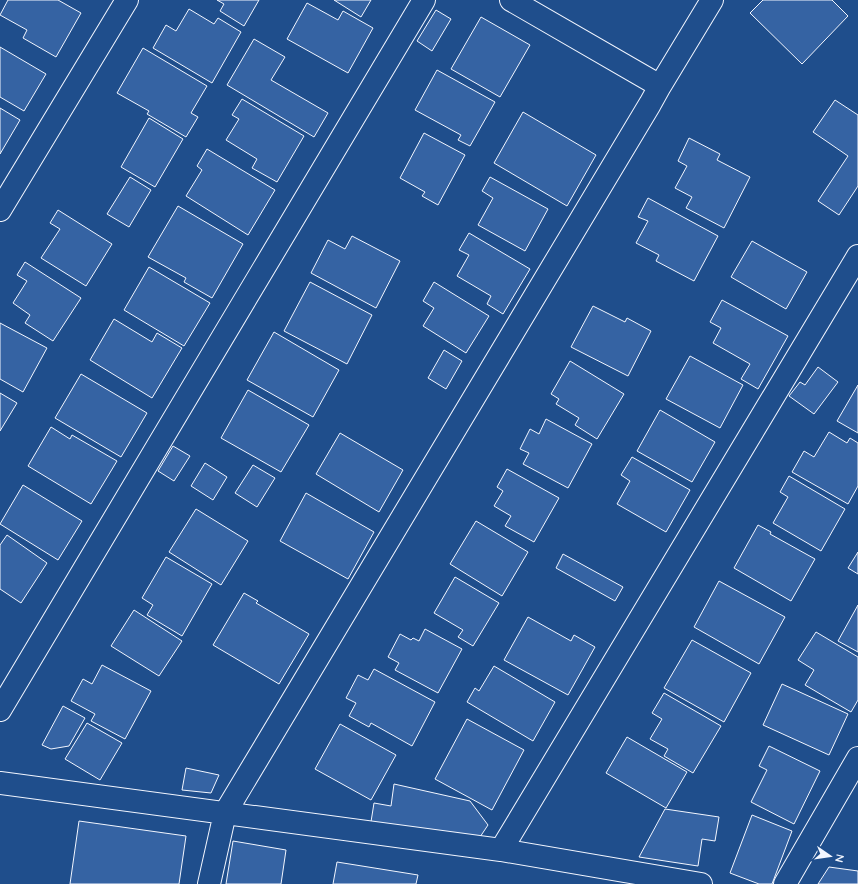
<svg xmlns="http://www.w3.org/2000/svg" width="858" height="884" font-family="Quicksand,sans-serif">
<rect width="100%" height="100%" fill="#1f4e8c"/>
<!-- building -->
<path fill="#3563a3" stroke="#f2f6ff" d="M8 0H58L81 13 56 57 23 38 27 30 0 15Z
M217 0H259L244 26 220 11 224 4Z
M334 0H371L361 17Z
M763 0H832L848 16 802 64 750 13Z
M307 3 338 20 343 11 373 28 348 73 287 39Z
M189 9 214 24 218 18 241 32 212 83 153 48 166 25 176 31Z
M436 10 451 19 432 51 417 41Z
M481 17 530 45 500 97 451 69Z
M254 39 285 57 271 80 328 113 314 137 227 85Z
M0 47 46 74 24 111 0 97Z
M143 48 207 86 191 113 198 117 186 137 147 114 149 111 117 93Z
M437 70 495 102 470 146 458 140 461 135 415 110Z
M242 99 304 136 277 182 252 168 257 159 226 140 239 119 232 115Z
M835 100 858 115V186L839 215 818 201 848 156 813 132Z
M0 108 20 120 0 154Z
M523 112 596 155 567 206 494 163Z
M149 118 183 139 155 187 121 167Z
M424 133 465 155 438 205 422 196 425 192 400 178Z
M689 138 720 154 717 160 750 177 724 228 686 208 692 197 675 188 687 166 678 161Z
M207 149 275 190 248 235 186 196 202 170 197 166Z
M130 177 151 190 129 227 107 214Z
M490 177 548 209 525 251 478 225 493 198 482 191Z
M648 198 718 236 694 281 656 261 659 255 636 243 648 221 638 217Z
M178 206 243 244 212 298 184 282 186 278 148 257Z
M58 210 112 244 86 286 41 258 60 229 50 223Z
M469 233 530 269 503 314 487 304 491 296 457 276 469 255 459 250Z
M352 236 400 261 376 308 311 273 328 240 345 249Z
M752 241 807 272 786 309 731 277Z
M25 262 81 298 53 341 25 323 30 315 13 303 27 281 17 275Z
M149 267 210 303 184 346 124 310Z
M310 282 372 315 347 364 284 331Z
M434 282 489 316 466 353 423 326 434 308 423 301Z
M722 300 788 336 758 389 741 379 750 364 713 343 721 328 710 322Z
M593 306 625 322 627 318 651 331 628 376 571 347Z
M114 319 152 342 157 333 182 348 152 398 90 360Z
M0 323 47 348 23 392 0 379Z
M274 332 339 370 313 417 247 380Z
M444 350 462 361 446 389 428 378Z
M690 356 743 385 720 428 666 399Z
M570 361 624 394 597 439 575 425 579 418 556 404 559 399 551 394Z
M818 367 838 382 814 414 789 396 800 382 805 385Z
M81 374 147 413 121 457 55 418Z
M858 385V433L837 421Z
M248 390 309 425 281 472 221 438Z
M0 393 17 403 0 431Z
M660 410 715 442 692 482 637 451Z
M546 419 592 444 568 488 523 464 529 453 520 449 530 429 539 434Z
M51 427 70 439 72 435 117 461 91 504 28 466Z
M829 432 847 443 850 438 858 443V486L848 504 792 472 804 451 814 457Z
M340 433 403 470 379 512 316 474Z
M173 446 190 456 174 481 158 471Z
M632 457 690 490 666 532 617 504 630 481 621 475Z
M205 463 227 477 213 500 191 486Z
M253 465 275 478 257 507 235 493Z
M507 469 559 498 534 542 505 526 511 516 494 506 503 491 497 487Z
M789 476 845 509 821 551 773 523 788 497 780 492Z
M23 485 82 521 58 560 0 524Z
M306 493 374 532 348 579 280 541Z
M196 509 248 541 221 585 169 552Z
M476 521 528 552 502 596 450 564Z
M758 525 771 532 770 534 815 559 791 601 734 568Z
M7 535 47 563 21 603 0 589V545Z
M858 552V574L848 568Z
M563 554 623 587 615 601 556 568Z
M166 557 212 584 182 636 147 615 153 605 142 598Z
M455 577 499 603 473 646 458 637 463 630 434 613Z
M719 581 785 617 759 664 694 627Z
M244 593 258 601 256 603 309 634 279 684 213 645Z
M858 605V652L838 641Z
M134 610 182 641 159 676 111 646Z
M528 617 571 641 574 635 595 647 568 695 504 660Z
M425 629 462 649 438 693 395 670 399 663 388 657 400 634 411 640 413 638 419 641Z
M816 632 858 657V700L851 712 805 685 814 670 798 660Z
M692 640 751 673 724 722 664 688Z
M102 665 151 691 125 739 91 721 95 714 71 701 83 679 92 684Z
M494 666 555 702 533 741 467 702 475 688 479 691Z
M374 669 435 702 412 746 371 723 369 727 349 716 356 703 346 698 358 675 368 680Z
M782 684 848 714 829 755 763 725Z
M664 693 721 726 693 773 664 756 668 749 650 739 662 719 652 713Z
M63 706 85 718 69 746 51 749 42 745Z
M467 719 524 750 492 810 435 779Z
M87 723 122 743 100 780 65 759Z
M340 724 396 755 371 800 315 769Z
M627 737 687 772 666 808 606 773Z
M769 746 820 771 794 824 751 802 767 770 759 766Z
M186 768 219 775 211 793 182 790Z
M394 784 470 801 488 825 476 843 370 828 374 803 391 806Z
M665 809 719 817 715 841 702 839 698 866 639 857Z
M752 815 792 831 772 884H759L730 873Z
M79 821 186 836 179 884H70Z
M233 841 286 850 281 884H226Z
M337 862 418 875 416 884H333Z
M829 867 858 871V884H818Z"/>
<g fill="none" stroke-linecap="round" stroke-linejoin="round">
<defs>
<path id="street" d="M511 0 660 86
M0 210 127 0
M0 710 424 0
M0 783 501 850 701 884
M501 850 858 256
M209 884 225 813 650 104 660 86 712 0
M785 884 858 758"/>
</defs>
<!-- street casing -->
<use href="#street" stroke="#f2f6ff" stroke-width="24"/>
<!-- street -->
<use href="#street" stroke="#1f4e8c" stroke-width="22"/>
</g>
<!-- north arrow -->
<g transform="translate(830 856) rotate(103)" stroke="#1f4e8c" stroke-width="3" paint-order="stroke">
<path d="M0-3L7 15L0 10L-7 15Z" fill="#f2f6ff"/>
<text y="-6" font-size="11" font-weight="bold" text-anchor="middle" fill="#f2f6ff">N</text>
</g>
</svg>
